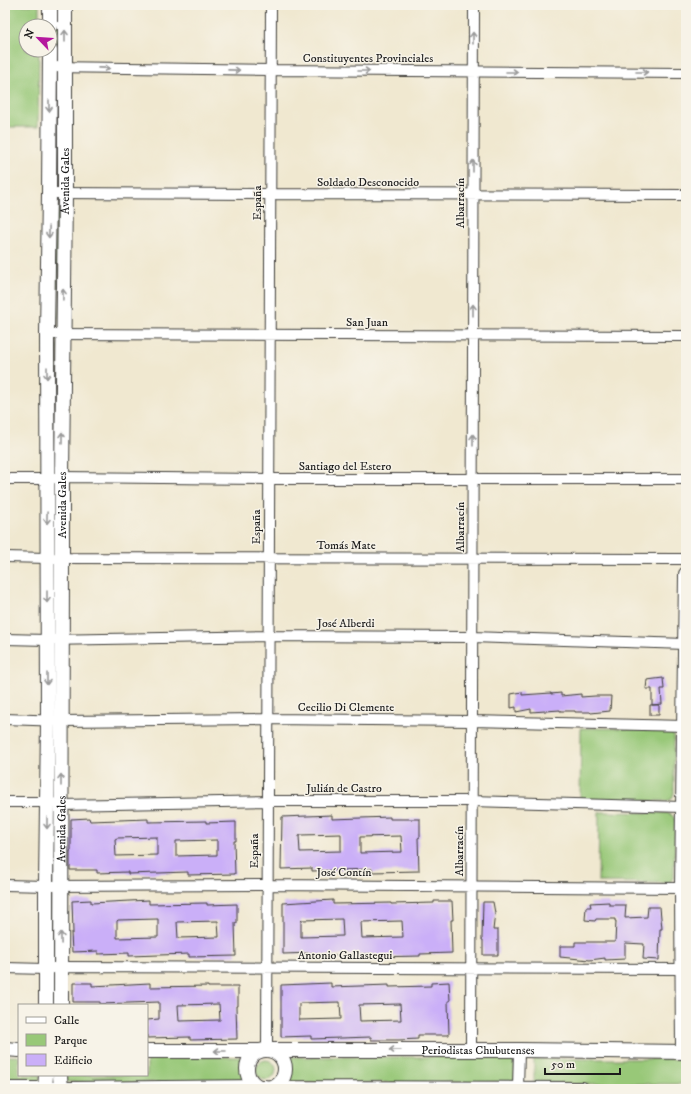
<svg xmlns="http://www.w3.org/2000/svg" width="691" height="1094" font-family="'IM FELL DW Pica',serif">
<rect width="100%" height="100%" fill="#f7f3e8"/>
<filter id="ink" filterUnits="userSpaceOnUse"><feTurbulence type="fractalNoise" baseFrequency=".025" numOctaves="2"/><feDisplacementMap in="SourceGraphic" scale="8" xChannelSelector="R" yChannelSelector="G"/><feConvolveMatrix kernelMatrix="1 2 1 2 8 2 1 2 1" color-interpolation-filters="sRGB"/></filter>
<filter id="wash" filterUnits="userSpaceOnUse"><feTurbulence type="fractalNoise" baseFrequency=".012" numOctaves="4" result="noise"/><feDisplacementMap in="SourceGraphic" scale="16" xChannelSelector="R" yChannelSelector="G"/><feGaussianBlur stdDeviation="0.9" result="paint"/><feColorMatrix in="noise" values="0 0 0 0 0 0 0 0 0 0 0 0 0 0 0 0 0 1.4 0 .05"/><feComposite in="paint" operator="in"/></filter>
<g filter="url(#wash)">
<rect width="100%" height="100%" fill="#f0e8d0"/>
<!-- green -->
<path fill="#98c878" stroke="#5a724a" d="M5 5H39V26H26V50H39L38 127H5Z
M55 5H60L59 53H55Z
M55 83H59V179L55 180Z
M55 208H59L58 318H54Z
M53 345H57V460H53Z
M581 728 665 729 671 731 674 736V793L672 799 667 801 580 800Z
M599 812 667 813 672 815 675 819 674 874 672 880 668 883 598 882Z
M5 1056H19V1075H40V1082H5Z
M147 1057H245L242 1069 246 1083 66 1082V1075H147Z
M286 1057H515V1082L286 1083 289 1069Z
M534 1059H686V1084H534Z
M256 1070a10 10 0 1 1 20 0a10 10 0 1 1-20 0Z"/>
<g id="blocks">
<!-- building -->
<path fill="#caaff8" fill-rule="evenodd" d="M663 678 664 689H661L662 704 652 705V689H646L647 680Z
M522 692V695L551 693V694L561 693V696L581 694V697L595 696H611L610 711 591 713 590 712H575V711H560V710L531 712V709L516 712V707L511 708V694Z
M650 705H659V715H650Z
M332 815V819L390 817V819H420V837L418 838 419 871 372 872V869L312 871V868L281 869 282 817ZM341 834V851L300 852 299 836 301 835ZM401 836 402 852 360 853V837Z
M89 818 90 821 148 819V822L206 821V823L236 822V841H234L235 874 188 875V872L128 874V872L97 873V870H70V851H71V819ZM157 837V855L116 856 115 839 117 838ZM217 840V855L176 856V841Z
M91 900V903L149 900V904L207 903V905L237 904V923H235L236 956 189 957V954L129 956V953L98 954V951L72 952 71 933H73L72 901ZM158 919V937L117 938V921L118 920ZM218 921 219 937 178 938 177 922Z
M333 900V904L391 903V904L434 903V901H452L453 920H451L452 953 420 954V956L374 957 373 954 313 956V953L283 954V903ZM342 919 343 936 301 937V921L302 920ZM402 921 403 937 362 938 361 922Z
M483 902H493L495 913 493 930H498V955H483V940H482V936Z
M609 902V905H626L625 918 647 917 648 907H660L662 929H660L659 960 643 959 644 944 625 943V959L605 960V958L590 960 560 957V946H575V942H615L616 921H615V919H596L595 921 585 920 586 907H591L590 903Z
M449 982 450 1001H448L449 1035H418V1039L399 1040H371V1037L311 1039V1036L281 1037V985L331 983V987L389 985V987L431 986V983ZM340 1002 341 1019 299 1020V1004L300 1003ZM400 1004 401 1020 360 1021 359 1005Z
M73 983H92V986L150 983V987L208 986V987H238V1006H236L237 1039 190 1040V1037L147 1038V1020L159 1019V1002L100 1004V1002H73ZM219 1004 220 1020 179 1021 178 1005Z"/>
</g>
</g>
<g filter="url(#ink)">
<use href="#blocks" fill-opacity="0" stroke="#3c3b37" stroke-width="1"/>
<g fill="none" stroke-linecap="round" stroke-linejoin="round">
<defs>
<path id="street" d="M49 67 271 70 686 73
M49 193 270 194 686 195
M47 334 686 336
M5 479H48L62 477 269 479H686
M5 557 47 558 686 559
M5 639 47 640 268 636 472 637 686 644
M5 719 61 721 268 719 472 721 686 726
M5 802H47L61 805 268 801H472L683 807
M5 885 46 886 267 885 682 888
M5 968 46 969 62 967 686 969
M267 1050 271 5
M471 1050 474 5
M518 1089 519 1050"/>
<g id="secondary">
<path d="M50 26V5"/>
<path d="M46 1005V886L48 720 47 334 49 193 50 50"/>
<path id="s1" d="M61 1005 62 558V477L65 193V5"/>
<path d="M5 1049 19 1050"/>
<path id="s2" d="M271 1050H519L686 1052"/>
<circle cx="266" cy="1069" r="19"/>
<path d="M147 1051H259"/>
<path d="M683 1052 682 888 686 574"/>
<path d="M60 1075 61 1089"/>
<path d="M271 1087 284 1088 582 1089"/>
<path d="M5 1089H54"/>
<path d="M45 1089 46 1075"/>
<path d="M68 1089 265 1087"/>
</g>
</defs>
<!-- street casing -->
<use href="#street" stroke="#3c3b37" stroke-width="12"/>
<!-- secondary casing -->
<use href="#secondary" stroke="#3c3b37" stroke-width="16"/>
<!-- street -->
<use href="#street" stroke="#fff" stroke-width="10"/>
<!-- secondary -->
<use href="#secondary" stroke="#fff" stroke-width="14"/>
</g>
<!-- one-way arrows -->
<defs><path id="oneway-shaft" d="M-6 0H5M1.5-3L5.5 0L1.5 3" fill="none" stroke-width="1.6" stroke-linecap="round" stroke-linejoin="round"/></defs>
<g stroke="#999">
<use href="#oneway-shaft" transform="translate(65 36) rotate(-90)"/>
<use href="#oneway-shaft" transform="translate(473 38) rotate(-90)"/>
<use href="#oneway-shaft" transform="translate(104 68) rotate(1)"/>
<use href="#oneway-shaft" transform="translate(234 70) rotate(1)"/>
<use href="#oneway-shaft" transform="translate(364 71)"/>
<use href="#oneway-shaft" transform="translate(512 72)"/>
<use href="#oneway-shaft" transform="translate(642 72)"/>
<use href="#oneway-shaft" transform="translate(49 106) rotate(90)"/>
<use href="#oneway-shaft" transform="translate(473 166) rotate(-90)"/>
<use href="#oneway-shaft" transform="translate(49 232) rotate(91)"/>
<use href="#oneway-shaft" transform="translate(63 295) rotate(-89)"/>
<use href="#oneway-shaft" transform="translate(473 310) rotate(-90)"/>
<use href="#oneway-shaft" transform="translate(47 373) rotate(90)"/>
<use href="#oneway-shaft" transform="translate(62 438) rotate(-90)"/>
<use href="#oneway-shaft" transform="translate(473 440) rotate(-90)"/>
<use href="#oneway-shaft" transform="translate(47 518) rotate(91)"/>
<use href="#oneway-shaft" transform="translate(47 597) rotate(90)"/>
<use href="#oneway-shaft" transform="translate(47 679) rotate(90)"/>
<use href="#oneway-shaft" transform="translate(61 780) rotate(-90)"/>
<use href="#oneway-shaft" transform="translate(47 823) rotate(90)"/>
<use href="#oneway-shaft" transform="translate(61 938) rotate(-91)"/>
<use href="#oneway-shaft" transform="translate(395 1050) rotate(180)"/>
<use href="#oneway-shaft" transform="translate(220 1051) rotate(-180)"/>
</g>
</g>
<g text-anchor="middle" stroke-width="3" stroke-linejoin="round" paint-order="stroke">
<!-- street labels -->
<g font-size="12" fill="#1c1c1c" stroke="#f7f3e8">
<text x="368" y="62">Constituyentes Provinciales</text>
<text dy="4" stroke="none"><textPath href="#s1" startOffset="824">Avenida Gales</textPath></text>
<text x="368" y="186">Soldado Desconocido</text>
<text transform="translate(257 203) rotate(-90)" y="4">España</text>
<text transform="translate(460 203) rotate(-90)" y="4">Albarracín</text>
<text x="367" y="326">San Juan</text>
<text x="345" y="470">Santiago del Estero</text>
<text dy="4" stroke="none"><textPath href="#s1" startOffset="500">Avenida Gales</textPath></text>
<text transform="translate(256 527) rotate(-90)" y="4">España</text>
<text transform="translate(460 527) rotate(-90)" y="4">Albarracín</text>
<text x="346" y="549">Tomás Mate</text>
<text x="346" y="627">José Alberdi</text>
<text x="346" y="711">Cecilio Di Clemente</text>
<text x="344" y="792">Julián de Castro</text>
<text dy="4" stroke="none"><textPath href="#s1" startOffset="176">Avenida Gales</textPath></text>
<text transform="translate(254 851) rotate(-90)" y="4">España</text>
<text transform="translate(459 851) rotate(-90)" y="4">Albarracín</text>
<text x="344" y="876">José Contín</text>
<text x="345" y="959">Antonio Gallastegui</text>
<text dy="4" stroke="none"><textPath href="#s2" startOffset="207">Periodistas Chubutenses</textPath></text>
</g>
</g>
<!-- margin -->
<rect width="691" height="1094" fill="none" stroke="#f7f3e8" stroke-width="20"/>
<!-- legend -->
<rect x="18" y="1004" width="130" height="72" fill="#f7f3e8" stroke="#9f9d96"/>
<rect x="26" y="1017" width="20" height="6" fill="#ffffff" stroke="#9f9d96"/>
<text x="54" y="1024" font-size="12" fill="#1c1c1c">Calle</text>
<rect x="26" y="1034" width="20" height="12" fill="#98c878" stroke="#9f9d96"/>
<text x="54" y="1044" font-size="12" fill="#1c1c1c">Parque</text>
<rect x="26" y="1054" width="20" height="12" fill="#caaff8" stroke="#9f9d96"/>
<text x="54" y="1064" font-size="12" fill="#1c1c1c">Edificio</text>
<!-- north arrow -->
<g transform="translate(38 38) rotate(295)"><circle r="19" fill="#f7f3e8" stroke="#9f9d96"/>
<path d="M0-3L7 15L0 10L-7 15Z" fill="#b5179e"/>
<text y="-6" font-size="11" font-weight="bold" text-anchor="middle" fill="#1c1c1c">N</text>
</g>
<!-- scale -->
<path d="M545 1068v6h75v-6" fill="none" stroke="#1c1c1c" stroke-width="2"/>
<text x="551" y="1068" font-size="12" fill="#1c1c1c" stroke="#f7f3e8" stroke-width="3" paint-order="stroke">50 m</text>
</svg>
